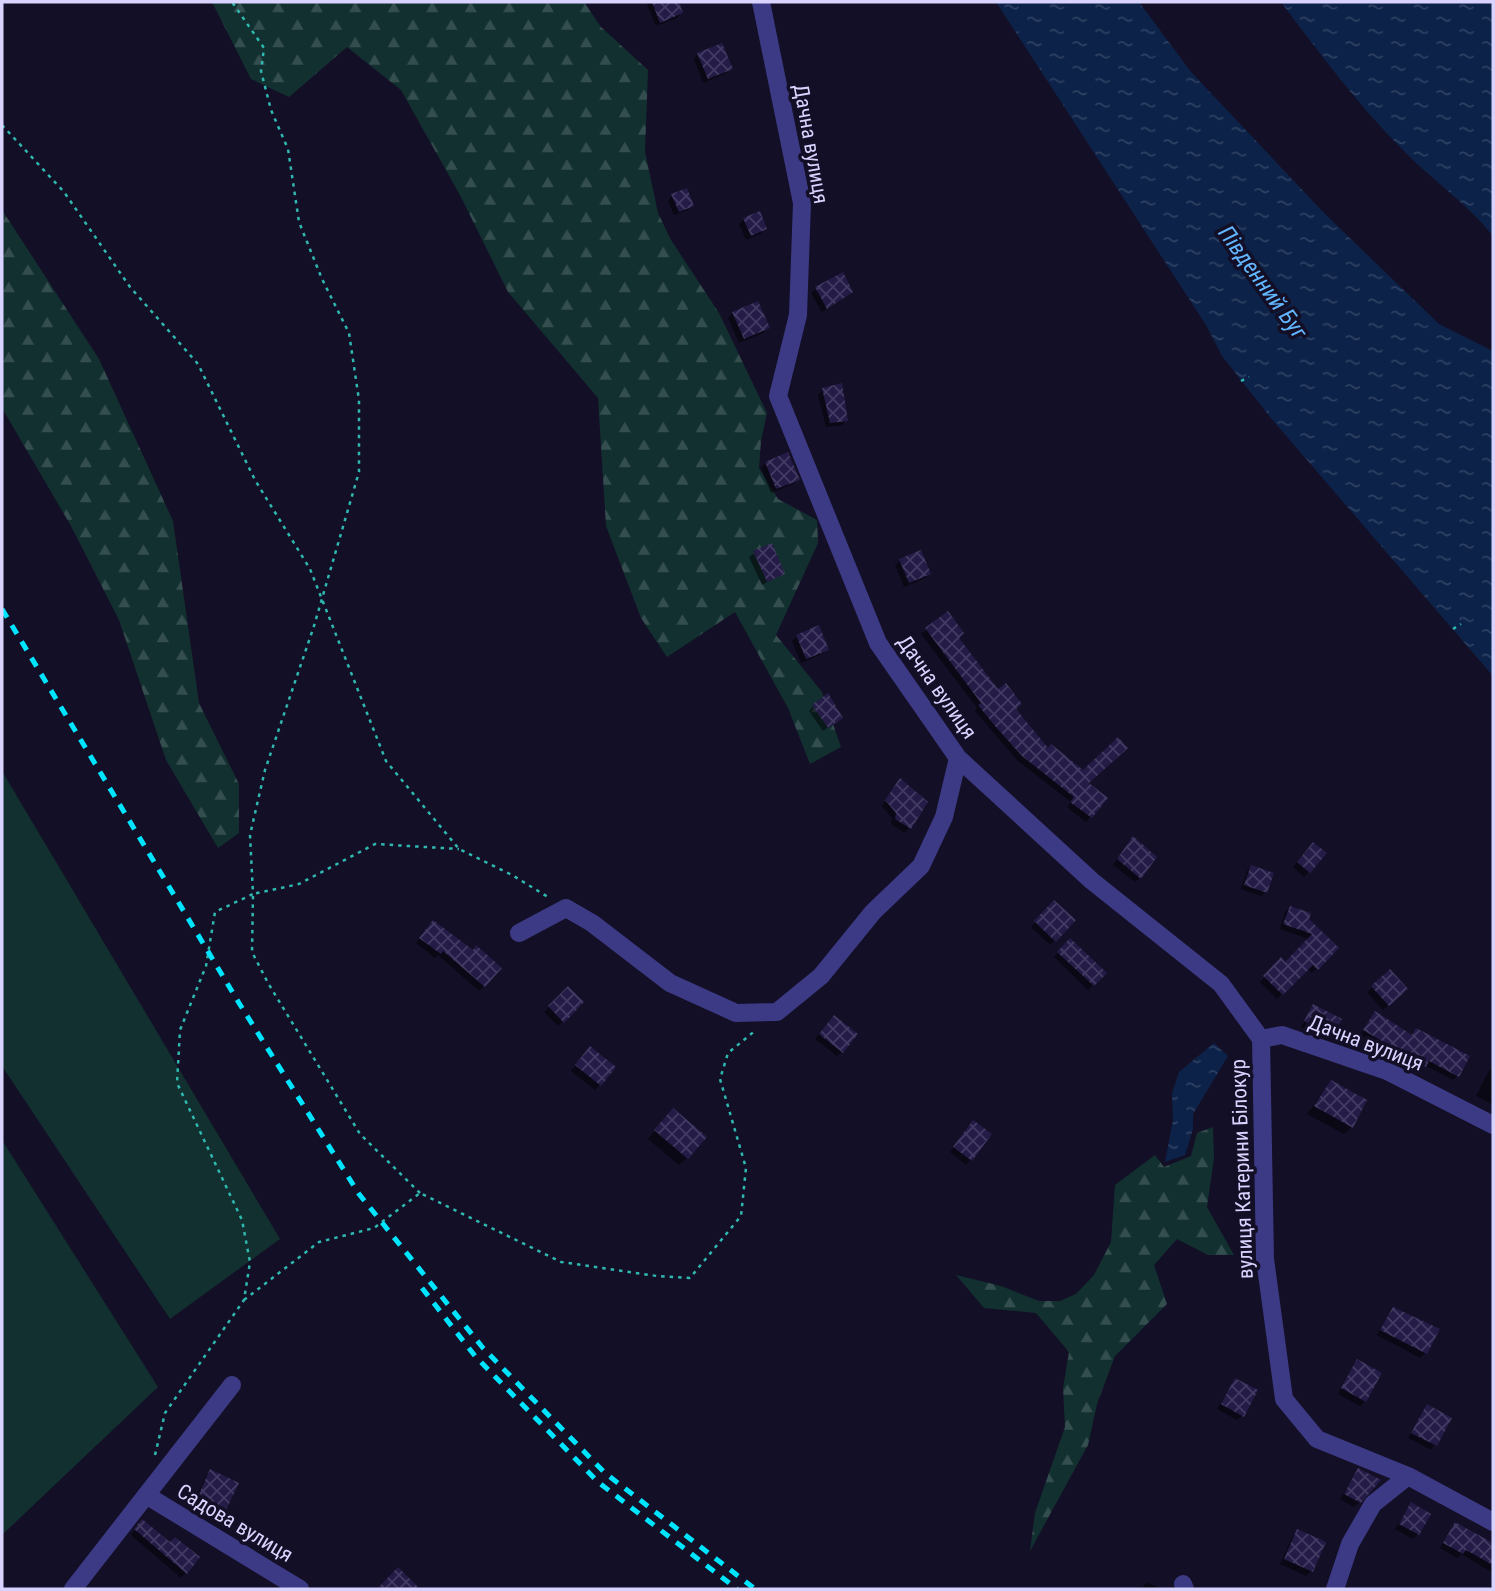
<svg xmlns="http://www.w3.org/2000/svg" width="1495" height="1591" font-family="'Roboto Condensed',sans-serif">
<defs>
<pattern id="forest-firs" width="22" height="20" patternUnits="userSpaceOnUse" patternTransform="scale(1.75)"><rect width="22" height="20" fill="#12302f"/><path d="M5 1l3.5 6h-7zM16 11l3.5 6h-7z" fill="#344d4e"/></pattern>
<pattern id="water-ripples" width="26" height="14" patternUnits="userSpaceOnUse" patternTransform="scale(1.75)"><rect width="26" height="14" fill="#0c2248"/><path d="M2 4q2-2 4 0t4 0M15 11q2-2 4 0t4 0" fill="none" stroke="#2f4163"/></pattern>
<pattern id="building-cross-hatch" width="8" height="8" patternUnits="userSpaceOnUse" patternTransform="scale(1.75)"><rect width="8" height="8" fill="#241b47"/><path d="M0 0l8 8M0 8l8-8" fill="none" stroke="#433b63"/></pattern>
</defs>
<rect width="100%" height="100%" fill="#130f26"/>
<!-- green -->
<path fill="#12302f" d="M2 771 280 1239 170 1319 2 1066Z
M2 1140 158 1387 2 1535Z"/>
<!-- forest -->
<path fill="url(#forest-firs)" d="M212 2H584L601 27 648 70 645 152 658 213 671 240 719 313 767 413 761 441 759 468 778 499 817 520 818 543 776 635 822 692 841 747 810 764 788 708 735 612 667 657 641 618 606 526 598 398 508 292 461 197 401 90 347 47 289 97 251 79Z
M2 210 99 359 173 521 199 703 239 784V833L218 848 166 760 119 620 71 526 2 408Z
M1213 1127 1214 1158 1207 1207 1234 1255H1208L1177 1239 1154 1265 1167 1304 1115 1356 1097 1404 1088 1445 1030 1551 1035 1513 1065 1427 1063 1388 1069 1352 1036 1313 984 1308 956 1275 1001 1286 1039 1301H1060L1076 1294 1094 1275 1111 1242 1115 1185 1155 1155 1164 1167 1191 1156 1197 1133Z"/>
<!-- water -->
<path fill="url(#water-ripples)" d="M996 2H1139L1191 72 1326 215 1439 324 1493 351V676L1270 417 1222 356 1206 325Z
M1281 2H1493V236C1467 203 1433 181 1404 151 1358 105 1320 54 1281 2Z
M1214 1043 1228 1056 1193 1114V1129L1185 1155 1165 1162 1173 1120 1172 1093 1179 1072Z"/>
<!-- shadow -->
<path fill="#0007" d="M650 2H677L681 13 677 18 656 26 647 5Z
M698 54 731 69 726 73 703 83 694 59Z
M672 196 692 205 688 210 674 215 668 201Z
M744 219 765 229 760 234 746 240 739 224Z
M816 289 851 292 822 312 811 293Z
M733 313 768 328 763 333 739 343 728 318Z
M823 390 846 420 842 425 826 427 818 395Z
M766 463 798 479 793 484 771 493 761 468Z
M754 553 783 573 762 585 749 557Z
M900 561 929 574 925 578 904 587 895 565Z
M948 614 957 639 1048 750 1106 798 1086 822 1067 807 1071 802 1018 761 975 711 977 708 921 634Z
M797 636 827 649 822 654 801 663 792 641Z
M813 706 836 722 823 731 809 711Z
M900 780 909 828 905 833 891 824 892 818 882 806Z
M1128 843 1140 878 1135 882 1113 865Z
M1309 849 1325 853 1304 877 1293 867Z
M1252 867 1266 892 1261 896 1241 889 1247 871Z
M1054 902 1074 920 1050 945 1031 927Z
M1290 908 1307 920 1337 949 1312 973 1307 968 1277 999 1260 982 1281 960 1285 964 1309 939 1280 929 1285 912Z
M428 927 472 952 500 968 479 991 438 955 435 958 416 943Z
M1070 941 1104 973 1088 990 1054 957Z
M1390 971 1406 989 1383 1010 1367 992Z
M568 988 582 1002 558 1026 544 1012Z
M1313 1007 1340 1020 1327 1040 1301 1027Z
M1371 1018 1411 1037 1417 1030 1458 1076 1453 1080 1424 1065 1419 1070 1360 1035Z
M829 1022 842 1052 837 1056 815 1039Z
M586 1053 614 1067 595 1090 571 1071Z
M1493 1068V1105L1476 1096 1488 1072Z
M1331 1082 1352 1127 1344 1134 1307 1114Z
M665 1118 687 1158 679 1165 648 1139Z
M969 1127 990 1135 966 1165 950 1152Z
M1393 1309 1425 1353 1420 1358 1377 1335Z
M1357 1361 1365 1401 1360 1406 1338 1394Z
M1236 1380 1242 1416 1237 1420 1217 1409Z
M1428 1406 1450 1418 1431 1450 1408 1438Z
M1358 1470 1359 1502 1354 1507 1340 1499Z
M211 1471 225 1509 220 1513 194 1501 206 1476Z
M1411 1504 1418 1534 1413 1539 1395 1529Z
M1455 1524 1489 1543 1493 1541V1573L1461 1554 1457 1558 1440 1548Z
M137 1526 198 1558 181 1578 131 1535Z
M1298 1531 1311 1571 1306 1576 1280 1564 1293 1536Z
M1147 1582 1161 1589H1141Z"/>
<!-- building -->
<path fill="url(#building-cross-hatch)" d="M652 2H679L683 13 660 23Z
M722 43 733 69 708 79 697 53Z
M687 188 694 206 679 212 671 194Z
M760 211 767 229 751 236 743 218Z
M843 272 853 292 827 309 815 287Z
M758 301 770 328 744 339 732 312Z
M842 383 848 421 830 423 822 388Z
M788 452 800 480 776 489 765 462Z
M772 543 785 574 767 582 753 551Z
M921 550 931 574 909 583 899 559Z
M948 611 964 633 959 638 998 689 1006 683 1022 704 1016 709 1048 748 1051 744 1083 770 1118 737 1128 748 1089 783 1108 798 1092 818 1070 802 1074 797 1022 756 995 726 978 705 981 703 925 628Z
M819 625 829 650 806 659 796 635Z
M828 693 843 718 828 728 812 705Z
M900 778 928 802 911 829 895 819 896 813 885 800Z
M1133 836 1157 857 1141 879 1117 859Z
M1313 842 1327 853 1310 873 1297 862Z
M1251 865 1274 873 1267 893 1244 885Z
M1054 900 1076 920 1056 942 1034 921Z
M1290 906 1311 913 1309 919 1339 948 1318 970 1313 965 1283 995 1263 976 1281 957 1285 962 1312 934 1283 924Z
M433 920 473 950 476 945 502 968 485 987 443 951 441 954 419 938Z
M1070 938 1107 973 1094 986 1057 952Z
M1390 969 1408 989 1389 1006 1371 986Z
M568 986 584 1002 564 1023 548 1006Z
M1313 1004 1342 1019 1333 1036 1304 1021Z
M1375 1011 1412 1035 1416 1028 1470 1056 1459 1077 1429 1061 1426 1067 1363 1030Z
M834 1015 858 1034 843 1053 819 1034Z
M590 1046 616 1067 601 1086 575 1065Z
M1331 1080 1367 1100 1353 1128 1314 1106Z
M673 1108 707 1137 688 1159 654 1130Z
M973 1120 992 1134 972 1161 953 1147Z
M1393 1307 1440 1329 1427 1354 1380 1330Z
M1357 1359 1382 1373 1366 1402 1341 1388Z
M1235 1378 1258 1390 1244 1417 1221 1404Z
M1427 1404 1452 1418 1437 1446 1411 1433Z
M1358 1468 1381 1480 1361 1503 1344 1494Z
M210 1469 239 1483 226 1510 198 1496Z
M1411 1502 1431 1514 1419 1535 1399 1524Z
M142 1519 170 1542 175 1537 200 1557 187 1574 134 1529Z
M1455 1522 1493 1543V1565L1466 1550 1463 1554 1443 1543Z
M1297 1529 1326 1542 1313 1572 1284 1559Z
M398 1567 420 1589H377Z"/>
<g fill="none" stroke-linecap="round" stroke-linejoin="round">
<!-- path -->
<path stroke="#2fb8b0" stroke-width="2.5" stroke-dasharray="3.5 5" stroke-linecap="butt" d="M2 125 64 192 130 287 198 364 255 480 310 569 386 761 459 849 512 875 548 897
M1241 381 1249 377
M1453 629 1461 624
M420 1193 360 1134 268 983 252 952 253 894 299 884 375 844 459 849
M244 1300 319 1242 374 1228 420 1193 561 1262 657 1276 690 1278 741 1216 746 1168 720 1079 728 1053 756 1030
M155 1455 165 1413 244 1300 250 1262 242 1220 177 1083 180 1030 206 966 215 912 253 894 250 835 265 770 314 626 359 472V400L349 333 322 279 299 222 288 149 271 110 261 71 264 48 232 2"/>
<!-- minor -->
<path stroke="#3d3a85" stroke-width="18" d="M761 2 802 203 798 315 778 396 878 643 958 758 1092 881 1221 984 1261 1039
M519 933 566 908 592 923 670 983 736 1013 777 1012 821 976 873 912 921 866 944 817 958 758
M1261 1039 1265 1259 1284 1399 1317 1439 1408 1476 1493 1522
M1261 1039 1282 1035 1387 1071 1493 1125
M146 1495 300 1589
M1183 1584 1185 1589
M73 1589 232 1385
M1335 1589 1350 1544 1373 1504 1408 1476"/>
<!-- rail -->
<path stroke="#00e5ff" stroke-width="5" stroke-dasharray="10 9" stroke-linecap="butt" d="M2 609 239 1003 359 1194 483 1348 605 1473 755 1589
M422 1288 475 1356 598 1482 737 1589"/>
</g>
<g text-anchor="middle" stroke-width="7" stroke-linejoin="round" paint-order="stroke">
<!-- street labels -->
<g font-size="21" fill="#d9d4ff" stroke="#130f26">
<text transform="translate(811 144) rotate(80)" y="7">Дачна вулиця</text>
<text transform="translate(937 687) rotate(55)" y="7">Дачна вулиця</text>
<text transform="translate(1366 1043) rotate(21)" y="7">Дачна вулиця</text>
<text transform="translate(1242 1169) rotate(-92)" y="7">вулиця Катерини Білокур</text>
<text transform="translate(235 1523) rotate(31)" y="7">Садова вулиця</text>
</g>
<!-- water labels -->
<g font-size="23" font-style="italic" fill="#62b6ff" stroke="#130f26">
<text transform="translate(1263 282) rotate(54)" y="8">Південний Буг</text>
</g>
</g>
<!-- border -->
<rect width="1495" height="1591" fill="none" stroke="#d9d4ff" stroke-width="7"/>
</svg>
